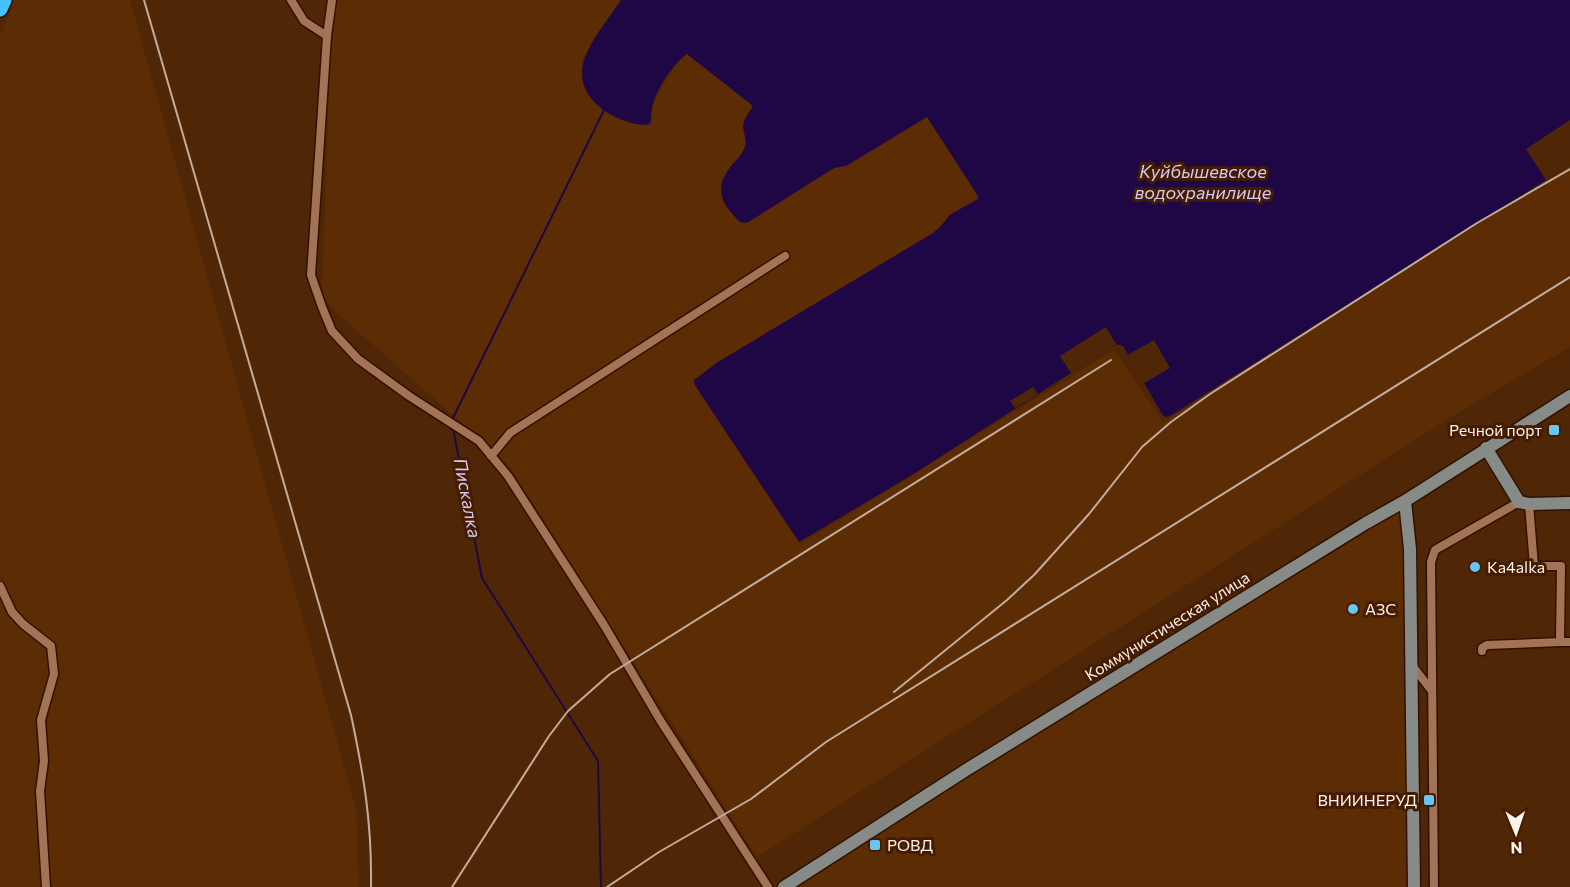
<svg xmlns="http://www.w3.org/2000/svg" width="1570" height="887" font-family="Commissioner,sans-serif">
<rect width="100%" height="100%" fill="#502706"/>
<!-- built -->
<path fill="#5c2c05" d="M15 0H130L356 809 359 887H0V36Z
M332 0H621L582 60 581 71 583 86 651 119 652 108 658 94 677 63 687 54 742 96 753 106 745 118 744 133 746 145 742 153 722 180 723 202 732 214 743 224 834 168 875 149 923 118 928 117 973 187 978 199 961 208 933 233 718 362 694 380 695 385 704 399 801 544 1114 350 1163 422 1570 166V347L1464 409 757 857 508 464 336 312 322 294Z
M1403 508 1407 550 1411 887H788L1299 568Z"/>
<!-- water -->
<path fill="#1f0645" d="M621 0H1570V165L1170 416 1165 417 1162 414 1123 346 1116 344 912 475 799 542 704 399 695 385 694 380 718 362 933 233 939 228 951 214 978 199V196L927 117 846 166 834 168 747 223 740 222C721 203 713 189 732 165 737 159 743 154 745 146 747 140 745 137 744 132 741 121 748 115 753 106L687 54C672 65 656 89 652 108 651 112 651 118 651 122L648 125C631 125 614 118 601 108 558 73 599 34 621 0Z"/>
<!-- pier -->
<path fill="#502706" d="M1570 120V165L1546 180 1526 149Z
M1106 327 1116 344 1071 373 1060 356Z
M1154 340 1170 368 1144 383 1128 355Z
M1033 387 1038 394 1015 408 1010 401Z"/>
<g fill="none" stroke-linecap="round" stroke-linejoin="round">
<!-- stream -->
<path stroke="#1f0645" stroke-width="2" d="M452 420 604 110
M453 428 482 578 598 761 601 887"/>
<defs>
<path id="street" d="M291 0 304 21 327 36
M332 0 327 36 311 275 322 307 332 331 358 359 409 396 479 441 508 476 604 625 660 720 768 887
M491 456 510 433 785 256
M1529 504 1534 566H1561L1560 642H1570
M0 586 12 612 23 624 51 646 54 674 41 720 44 761 40 791 46 887
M1482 651V648L1487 645 1560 642
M1411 664 1432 691
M1434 887 1431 562 1435 550 1519 502"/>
<path id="secondary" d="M1486 448 1519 502 1529 504 1570 503
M1405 501 1410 549 1414 887
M784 887 966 770 1366 523 1405 501 1570 396"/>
<path id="highway" d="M0 9 4 0"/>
</defs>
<!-- street casing -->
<use href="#street" stroke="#301100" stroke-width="11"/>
<!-- secondary casing -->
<use href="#secondary" stroke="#301100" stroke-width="15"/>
<!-- highway casing -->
<use href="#highway" stroke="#301100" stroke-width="18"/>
<!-- street -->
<use href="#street" stroke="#a37355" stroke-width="8"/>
<!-- secondary -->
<use href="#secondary" stroke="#868b88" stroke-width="12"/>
<!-- highway -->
<use href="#highway" stroke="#44c2fe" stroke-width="15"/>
<!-- rail -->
<path stroke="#c2ad9d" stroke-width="2" d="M144 0 351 715C364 776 372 824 371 887
M894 692 1007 600 1034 575 1089 514 1142 447 1171 422 1210 394 1477 223 1570 169
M452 887 549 736 568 711 610 674 1111 360
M607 887 659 852 751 799 826 742 1570 277"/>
</g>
<!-- markers -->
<g fill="#6ac3f1" stroke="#451c00" stroke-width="2">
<rect x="1548" y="424" width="12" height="12" rx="3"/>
<circle cx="1475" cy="567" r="6"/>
<circle cx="1353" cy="609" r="6"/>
<rect x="1423" y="794" width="12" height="12" rx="3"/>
<rect x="869" y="839" width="12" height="12" rx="3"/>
</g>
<g text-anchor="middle" stroke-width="6" stroke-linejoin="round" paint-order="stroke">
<!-- poi labels -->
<g font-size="16" fill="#fdf2ec" stroke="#451c00" text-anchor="start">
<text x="1542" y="436" text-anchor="end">Речной порт</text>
<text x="1487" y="573">Ka4alka</text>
<text x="1365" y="615">АЗС</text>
<text x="1417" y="806" text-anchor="end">ВНИИНЕРУД</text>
<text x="887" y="851">РОВД</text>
</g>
<!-- street labels -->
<g font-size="16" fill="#fdf2ec" stroke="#451c00">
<text transform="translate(1167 626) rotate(-32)" y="6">Коммунистическая улица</text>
</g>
<!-- water labels -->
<g font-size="18" font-style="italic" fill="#d2caf9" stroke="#451c00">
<text x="1203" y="178">Куйбышевское<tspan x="1203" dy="21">водохранилище</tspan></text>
<text transform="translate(467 498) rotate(79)" y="6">Пискалка</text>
</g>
</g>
<!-- north arrow -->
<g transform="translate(1516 833) rotate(178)" stroke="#451c00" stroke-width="4.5" paint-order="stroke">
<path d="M0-4.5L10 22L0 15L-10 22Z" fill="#fdf2ec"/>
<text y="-9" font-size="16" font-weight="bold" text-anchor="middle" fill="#fdf2ec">N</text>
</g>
</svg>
